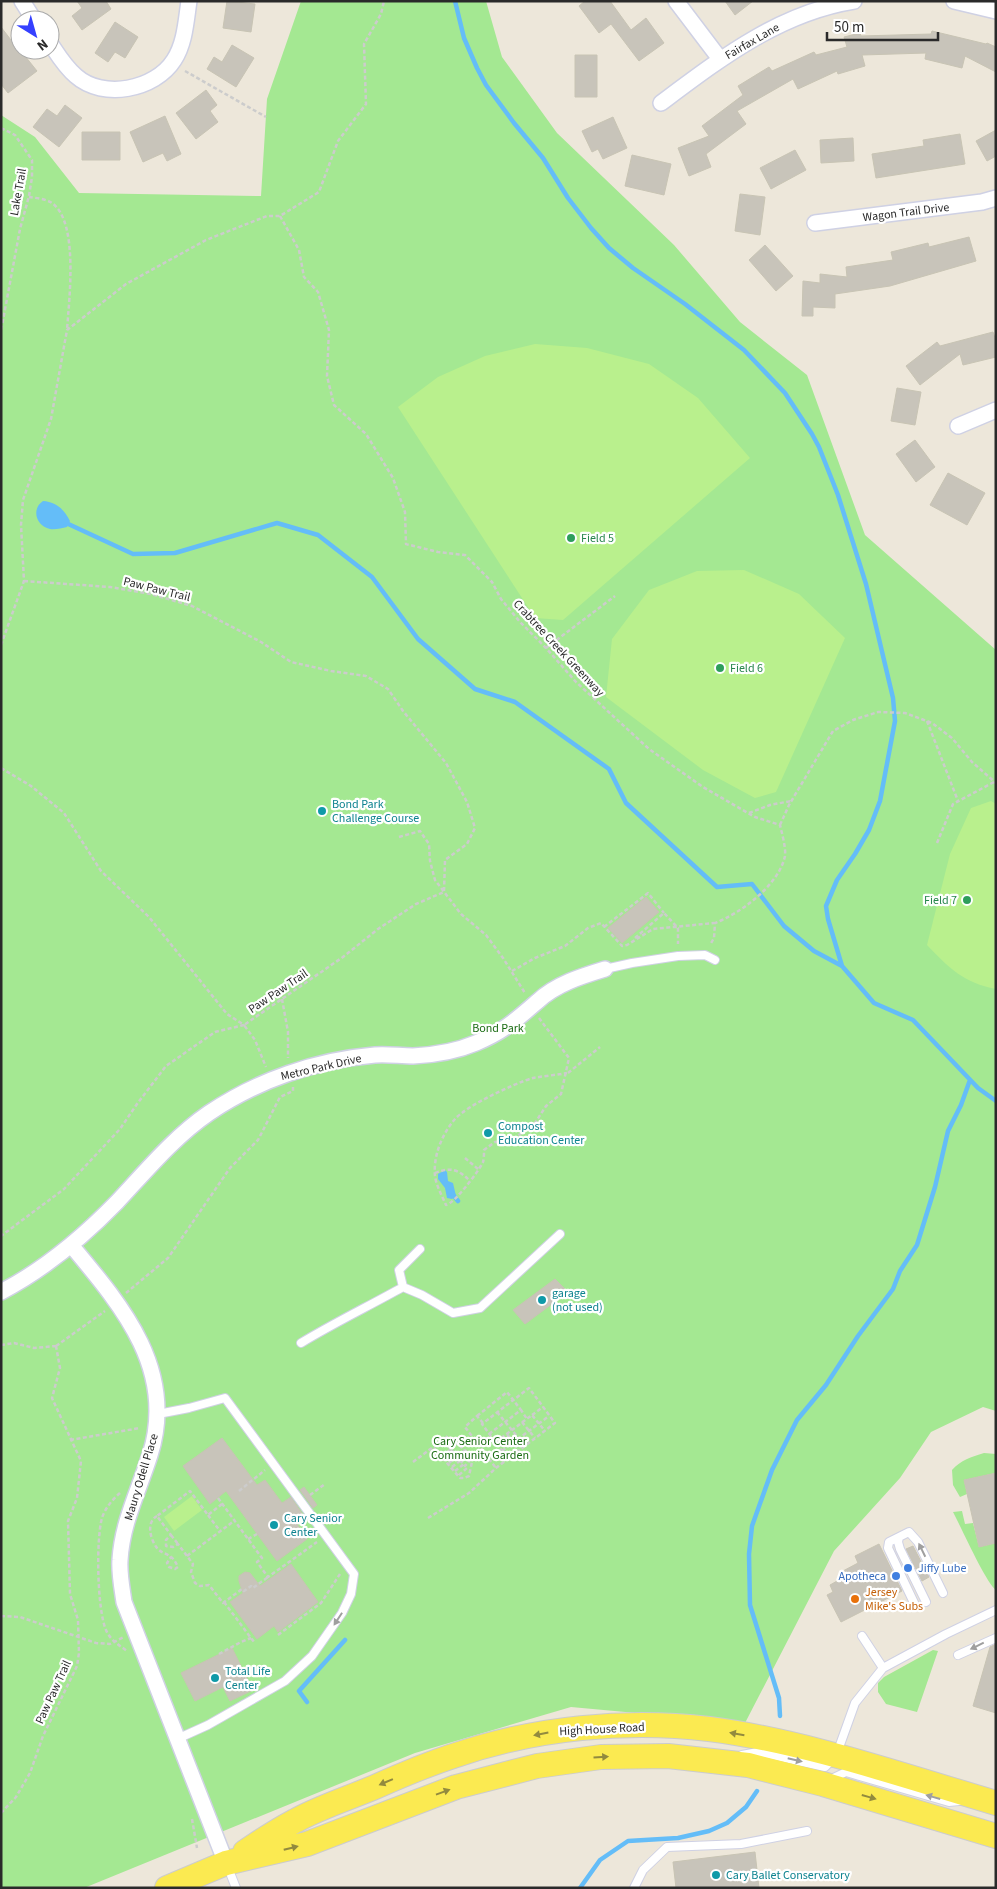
<svg xmlns="http://www.w3.org/2000/svg" width="997" height="1889" font-family="'Source Sans 3',sans-serif">
<rect width="100%" height="100%" fill="#ede7da"/>
<!-- green -->
<path fill="#a4e892" d="M301 1H486L502 57 557 133 674 245 740 322 807 375 865 535 996 650V1411L983 1407 931 1432 900 1478 834 1551 745 1723 571 1707 415 1753 84 1888H1V115L35 137 79 193 261 196 267 99Z
M984 1453 996 1454V1473L964 1480 967 1494 960 1497 953 1485 952 1470C961 1460 971 1457 984 1453Z
M962 1511 965 1524 973 1523 979 1547 996 1543V1590C986 1583 961 1527 953 1512Z
M933 1650 938 1651 917 1712 886 1704 878 1692V1683L884 1677Z"/>
<!-- pitch -->
<path fill="#b9f08d" d="M535 344 587 348 649 364 698 398 750 458 563 620 535 618 398 407 438 377 485 356Z
M744 570 799 594 845 638 776 792 755 798 703 770 606 697 612 639 649 590 697 571Z
M991 801 996 804V989C964 983 949 968 927 945L950 854 971 808Z
M192 1496 202 1510 174 1531 164 1517Z"/>
<!-- water -->
<path fill="#64bdf8" d="M43 501C56 502 64 509 70 521L67 527C62 528 55 530 50 529 36 526 31 509 43 501Z
M445 1170 447 1172 448 1181 453 1183 456 1196 452 1199 447 1198 445 1188 438 1179V1174Z"/>
<g fill="none" stroke-linecap="round" stroke-linejoin="round">
<!-- stream -->
<path stroke="#64bdf8" stroke-width="4.5" d="M455 1 464 38 477 68 486 85 514 123 543 158 568 198 591 228 609 248 633 268 685 304 744 350 785 393 812 434 819 447 838 495 866 584 893 698 895 721 880 801 869 830 855 854 837 880 826 906 828 919 842 966
M64 522 133 554 175 553 277 523 318 535 372 577 418 639 475 689 515 702 609 769 626 803 717 887 752 884 784 926 814 951 842 966 874 1003 913 1020 978 1088 996 1101
M451 1192 458 1201
M307 1702 299 1691 345 1640
M780 1716 779 1698 750 1605 749 1554 752 1526 772 1470 797 1420 826 1385 858 1336 893 1289 900 1271 917 1245 935 1187 948 1131 961 1105 970 1080
M580 1888 600 1860 628 1841 678 1838 709 1831 727 1823 746 1807 757 1791"/>
</g>
<!-- building -->
<path fill="#c8c4ba" stroke="#c8c4b4" d="M77 1H106L111 9 82 30 72 16 82 8Z
M227 1 255 4 251 32 223 28Z
M585 1H610L631 30 646 18 664 43 639 61 611 24 599 33 579 6Z
M725 1H753L735 15Z
M115 22 138 37 125 58 115 52 108 62 95 53Z
M1 27 24 57 25 56 37 71 8 93 1 84Z
M932 31 986 44 987 43 996 47V72L965 56 962 68 925 59 926 53 862 55 865 66 838 74 837 71 798 89 793 79 737 111 746 124 706 154 711 167 689 176 678 148 709 136 702 126 743 95 738 86 769 67 772 71 814 52 816 55 847 47 844 37 860 33 861 36 931 34Z
M232 45 254 58 236 87 207 69 214 57 222 62Z
M575 55H597V97H575Z
M206 90 217 105 210 111 218 122 196 139 176 113Z
M65 105 82 118 59 147 33 127 47 109 57 116Z
M165 116 181 154 167 161 163 153 143 162 130 132Z
M613 117 627 148 603 159 598 149 592 152 582 131Z
M996 130V156L987 161 976 141Z
M82 132H120V160H82Z
M960 134 965 164 876 178 872 154 924 146 923 140Z
M853 138 854 161 821 163 820 140Z
M795 150 806 170 771 189 760 168Z
M632 155 671 164 664 195 625 186Z
M740 194 765 197 760 235 735 231Z
M969 237 976 261 890 286 835 294V308L813 307V316H802L803 281 820 283V274L847 277 846 267 893 260 891 252 928 243 929 247Z
M765 245 793 276 776 291 749 260Z
M993 332 996 341V357L963 365 960 354 920 385 906 366 937 342 940 346Z
M897 388 921 392 915 425 891 421Z
M915 440 935 467 916 482 896 454Z
M948 473 985 493 967 525 930 505Z
M646 897 659 912 622 943 608 928Z
M555 1279 568 1292 525 1324 513 1310Z
M222 1438 257 1485 265 1480 282 1503 291 1497 303 1515 295 1521 307 1539 277 1561 226 1491 210 1504 183 1466Z
M996 1473V1543L979 1547 964 1480Z
M304 1487 317 1505 313 1508 300 1490Z
M879 1544 902 1591 841 1622 827 1595 833 1592 830 1585 846 1576 843 1571 858 1563 855 1556Z
M913 1546 929 1577 922 1581 906 1549Z
M291 1564 318 1602 278 1632 274 1626 257 1639 230 1602 243 1593 239 1581V1576L245 1572 250 1573 260 1586Z
M996 1644V1713L973 1706 990 1647Z
M232 1648 253 1690 230 1701 223 1687 195 1701 181 1673Z
M755 1852 759 1888H676L673 1862Z"/>
<g fill="none" stroke-linecap="round" stroke-linejoin="round">
<defs>
<path id="lane" d="M605 969 632 963 678 956 705 955 715 960
M403 1287 399 1270 420 1249
M301 1343C334 1323 369 1306 403 1287L422 1295 453 1313 480 1308 560 1234
M158 1414 189 1408 225 1398 354 1574 351 1594 342 1613 312 1656 285 1681 208 1725 177 1739
M899 1537 889 1542 888 1548 916 1607
M926 1602 900 1549 898 1542 899 1537 909 1532 918 1542 943 1593
M862 1636 883 1668
M958 1655 996 1638
M742 1755 758 1752 825 1767 836 1756 855 1703 883 1668 946 1634 996 1610
M829 1780 846 1772 949 1802 959 1801
M227 1865 236 1888
M634 1888 643 1870 667 1847 741 1844 807 1831"/>
<path id="street" d="M22 1 34 20
M676 1 720 59
M954 1 996 11
M50 43C58 55 65 67 76 76 103 100 155 90 174 60 185 43 186 21 189 1
M661 103C720 59 779 13 854 1
M815 223 982 202 996 198
M958 426 996 410
M71 1245C122 1306 177 1370 150 1455 139 1490 122 1523 120 1560 119 1573 122 1588 124 1602L226 1863
M1 1292C45 1269 82 1238 117 1202 146 1171 174 1137 209 1113 258 1080 316 1060 375 1055 388 1054 400 1056 413 1056 434 1055 457 1051 476 1043 503 1032 516 1020 538 1001 556 984 582 976 605 969"/>
<path id="primary" d="M245 1852C261 1841 278 1830 295 1821 320 1807 349 1798 375 1787 402 1775 428 1764 456 1755 535 1728 626 1719 709 1729 804 1741 904 1776 996 1803
M167 1888 226 1863 307 1844 456 1787 537 1766 601 1757 668 1756 748 1765 823 1784 996 1836"/>
</defs>
<!-- lane casing -->
<use href="#lane" stroke="#cfd1e4" stroke-width="10"/>
<!-- street casing -->
<use href="#street" stroke="#cfd1e4" stroke-width="18"/>
<!-- primary casing -->
<use href="#primary" stroke="#ccc" stroke-width="26"/>
<!-- path -->
<path stroke="#ccc" stroke-width="2.5" stroke-dasharray="4 2.5" stroke-linecap="butt" d="M185 71 266 117
M1 128 15 135 32 160V177L29 196 20 229 1 331
M29 197C36 198 46 199 52 203 79 222 69 300 67 330
M280 216 299 250 304 277 318 292 329 330 327 376 334 405 366 434 393 478 405 512 406 544 438 552 465 555 492 582 501 599 520 622 546 648 576 682 649 749 703 787 755 817 780 825C782 834 786 847 785 856 779 885 741 913 715 923L714 938 710 945
M24 581 110 587 151 594 192 606 261 642 291 662 331 671 366 676 388 689 403 711 446 763 467 802 475 828 467 844 445 860 444 892 416 904 378 929 343 957 244 1025 255 1040 266 1067
M1 645 24 581 21 525 23 500 51 419 67 330 126 284 206 240 267 216H280L319 192 338 141 366 104 364 44 381 14 384 1
M546 648 615 596
M927 721 958 801
M1 768 31 786 64 813 101 871 149 917 227 1014 244 1025 215 1032 166 1066 137 1104 120 1129 64 1189 1 1236
M749 813 770 805 791 801
M780 825 789 805 833 731 853 720 878 712 905 713 932 723 952 738 972 762 996 783
M399 837 420 831 429 844 430 861 435 880 461 914 486 935 503 958 525 993
M937 843 953 804 994 782
M604 927 648 893 664 913
M635 938 664 913 678 928V944
M512 971 535 958 565 946 588 928 601 923 622 946 627 945 653 929 714 923
M282 999 288 1032V1058
M539 1018 569 1058 561 1094 546 1106 535 1123 512 1140 495 1142 484 1150C484 1154 484 1159 483 1162 479 1171 454 1204 446 1205 442 1196 436 1185 435 1176 433 1156 442 1134 455 1119 466 1106 515 1083 533 1078 544 1076 556 1075 567 1073
M568 1073 600 1047
M465 1158 478 1169
M435 1173C451 1167 458 1169 470 1181
M126 1293 168 1258 230 1168 258 1140 280 1097 293 1091V1087
M1 1345 14 1343 34 1348 56 1346
M56 1346 105 1311
M497 1412 525 1446
M532 1415 543 1407
M477 1416 507 1392 521 1410
M522 1422 535 1438
M483 1423 477 1416 465 1427 496 1468
M489 1434 521 1410 527 1419
M507 1434 519 1450
M70 1440 140 1428
M443 1440 465 1466 472 1458
M496 1442 532 1415 545 1431
M434 1448 460 1478H464L469 1476 473 1457
M502 1451 549 1416
M443 1456 451 1449
M458 1457 465 1450
M413 1462 448 1436 473 1457 483 1451
M449 1463 457 1456
M452 1467 461 1460
M455 1471 464 1464
M459 1475 467 1468 465 1466
M239 1491 265 1470
M120 1493C113 1499 105 1508 102 1518 96 1539 97 1609 106 1630 110 1640 119 1645 127 1651
M310 1495 325 1484
M218 1498 262 1558 257 1562 268 1577 317 1542
M222 1504 208 1515 190 1491 157 1516 171 1535 166 1540V1546L173 1547 178 1544 193 1564 191 1572 195 1583 200 1586 209 1585 223 1603 242 1589 244 1591 251 1586 253 1588 268 1577
M208 1515 220 1531
M157 1516C146 1522 150 1539 157 1548 161 1553 166 1553 171 1557 174 1559 176 1563 178 1567L175 1569 169 1567 167 1563 171 1557
M428 1518 469 1493 496 1468 555 1423 529 1388 482 1424 508 1459
M171 1535 178 1544
M248 1539 257 1534
M187 1556 234 1521
M224 1602 254 1642
M1 1616 20 1617 96 1643 110 1644 124 1637
M278 1635 321 1603 340 1574
M219 1654 241 1642 251 1638
M1 1813 16 1797 30 1773 43 1736 77 1666 79 1653 78 1620 70 1594 68 1521 77 1498 81 1461 52 1398 60 1368 56 1346
M192 1819 197 1848"/>
<!-- lane -->
<use href="#lane" stroke="#fff" stroke-width="8"/>
<!-- street -->
<use href="#street" stroke="#fff" stroke-width="15"/>
<!-- primary -->
<use href="#primary" stroke="#fbea51" stroke-width="24"/>
</g>
<!-- one-way arrows -->
<defs><path id="oneway-solid" d="M-6-.8H1V-3.2L6.5 0L1 3.2V.8H-6Z" transform="scale(1.25)"/></defs>
<g fill="#9f9f9f">
<use href="#oneway-solid" transform="translate(922 1550) rotate(-116)"/>
<use href="#oneway-solid" transform="translate(338 1619) rotate(123)"/>
<use href="#oneway-solid" transform="translate(977 1646) rotate(154)"/>
<use href="#oneway-solid" transform="translate(795 1760) rotate(13)"/>
<use href="#oneway-solid" transform="translate(933 1797) rotate(-164)"/>
</g>
<g fill="#928a3e">
<use href="#oneway-solid" transform="translate(541 1734) rotate(169)"/>
<use href="#oneway-solid" transform="translate(737 1734) rotate(-170)"/>
<use href="#oneway-solid" transform="translate(601 1757) rotate(-4)"/>
<use href="#oneway-solid" transform="translate(386 1782) rotate(157)"/>
<use href="#oneway-solid" transform="translate(443 1792) rotate(-20)"/>
<use href="#oneway-solid" transform="translate(869 1797) rotate(16)"/>
<use href="#oneway-solid" transform="translate(291 1848) rotate(-14)"/>
</g>
<!-- markers -->
<g fill="#2e9e5b" stroke="#fff" stroke-width="2">
<circle cx="571" cy="538" r="5"/>
<circle cx="720" cy="668" r="5"/>
<circle cx="967" cy="900" r="5"/>
</g>
<g fill="#0f9aa8" stroke="#fff" stroke-width="2">
<circle cx="322" cy="811" r="5"/>
<circle cx="488" cy="1133" r="5"/>
<circle cx="542" cy="1300" r="5"/>
<circle cx="274" cy="1525" r="5"/>
<circle cx="215" cy="1678" r="5"/>
<circle cx="716" cy="1875" r="5"/>
</g>
<g fill="#3f7fe0" stroke="#fff" stroke-width="2">
<circle cx="908" cy="1568" r="5"/>
<circle cx="896" cy="1576" r="5"/>
</g>
<circle fill="#e8710a" stroke="#fff" stroke-width="2" cx="855" cy="1599" r="5"/>
<g text-anchor="middle" stroke-width="4.5" stroke-linejoin="round" paint-order="stroke">
<!-- street labels -->
<g font-size="12" fill="#2a2a2a" stroke="#fff">
<text transform="translate(752 41) rotate(-30)" y="4">Fairfax Lane</text>
<text transform="translate(18 192) rotate(-80)" y="4">Lake Trail</text>
<text transform="translate(906 212) rotate(-7)" y="4">Wagon Trail Drive</text>
<text transform="translate(157 589) rotate(14)" y="4">Paw Paw Trail</text>
<text transform="translate(559 648) rotate(47)" y="4">Crabtree Creek Greenway</text>
<text transform="translate(278 991) rotate(-34)" y="4">Paw Paw Trail</text>
<text transform="translate(321 1067) rotate(-13)" y="4">Metro Park Drive</text>
<text transform="translate(141 1477) rotate(-73)" y="4">Maury Odell Place</text>
<text transform="translate(53 1692) rotate(-65)" y="4">Paw Paw Trail</text>
<text transform="translate(602 1729) rotate(-3)" y="4">High House Road</text>
</g>
<!-- leisure labels -->
<g font-size="12" fill="#27864d" stroke="#fff" text-anchor="start">
<text x="581" y="542">Field 5</text>
<text x="730" y="672">Field 6</text>
<text x="957" y="904" text-anchor="end">Field 7</text>
</g>
<!-- culture labels -->
<g font-size="12" fill="#0d838f" stroke="#fff" text-anchor="start">
<text x="332" y="808">Bond Park<tspan x="332" dy="14">Challenge Course</tspan></text>
<text x="498" y="1130">Compost<tspan x="498" dy="14">Education Center</tspan></text>
<text x="552" y="1297">garage<tspan x="552" dy="14">(not used)</tspan></text>
<text x="284" y="1522">Cary Senior<tspan x="284" dy="14">Center</tspan></text>
<text x="225" y="1675">Total Life<tspan x="225" dy="14">Center</tspan></text>
<text x="726" y="1879">Cary Ballet Conservatory</text>
</g>
<!-- park labels -->
<g font-size="12" fill="#1b6c14" stroke="#fff">
<text x="498" y="1032">Bond Park</text>
<text x="480" y="1445">Cary Senior Center<tspan x="480" dy="14">Community Garden</tspan></text>
</g>
<!-- shop labels -->
<g font-size="12" fill="#366cbe" stroke="#fff" text-anchor="start">
<text x="918" y="1572">Jiffy Lube</text>
<text x="886" y="1580" text-anchor="end">Apotheca</text>
</g>
<!-- food labels -->
<g font-size="12" fill="#c56008" stroke="#fff" text-anchor="start">
<text x="865" y="1596">Jersey<tspan x="865" dy="14">Mike's Subs</tspan></text>
</g>
</g>
<!-- border -->
<rect width="997" height="1889" fill="none" stroke="#2a2a2a" stroke-width="5"/>
<!-- north arrow -->
<g transform="translate(35 35) rotate(143)"><circle r="24" fill="#ffffff" stroke="#aaaaaa"/>
<path d="M0-4L9 19L0 12L-9 19Z" fill="#3540ff"/>
<text y="-8" font-size="14" font-weight="bold" text-anchor="middle" fill="#2a2a2a">N</text>
</g>
<!-- scale -->
<path d="M827 32v8h111v-8" fill="none" stroke="#2a2a2a" stroke-width="2.5"/>
<text x="834" y="32" font-size="15" fill="#2a2a2a" stroke="#ffffff" stroke-width="4" paint-order="stroke">50 m</text>
</svg>
